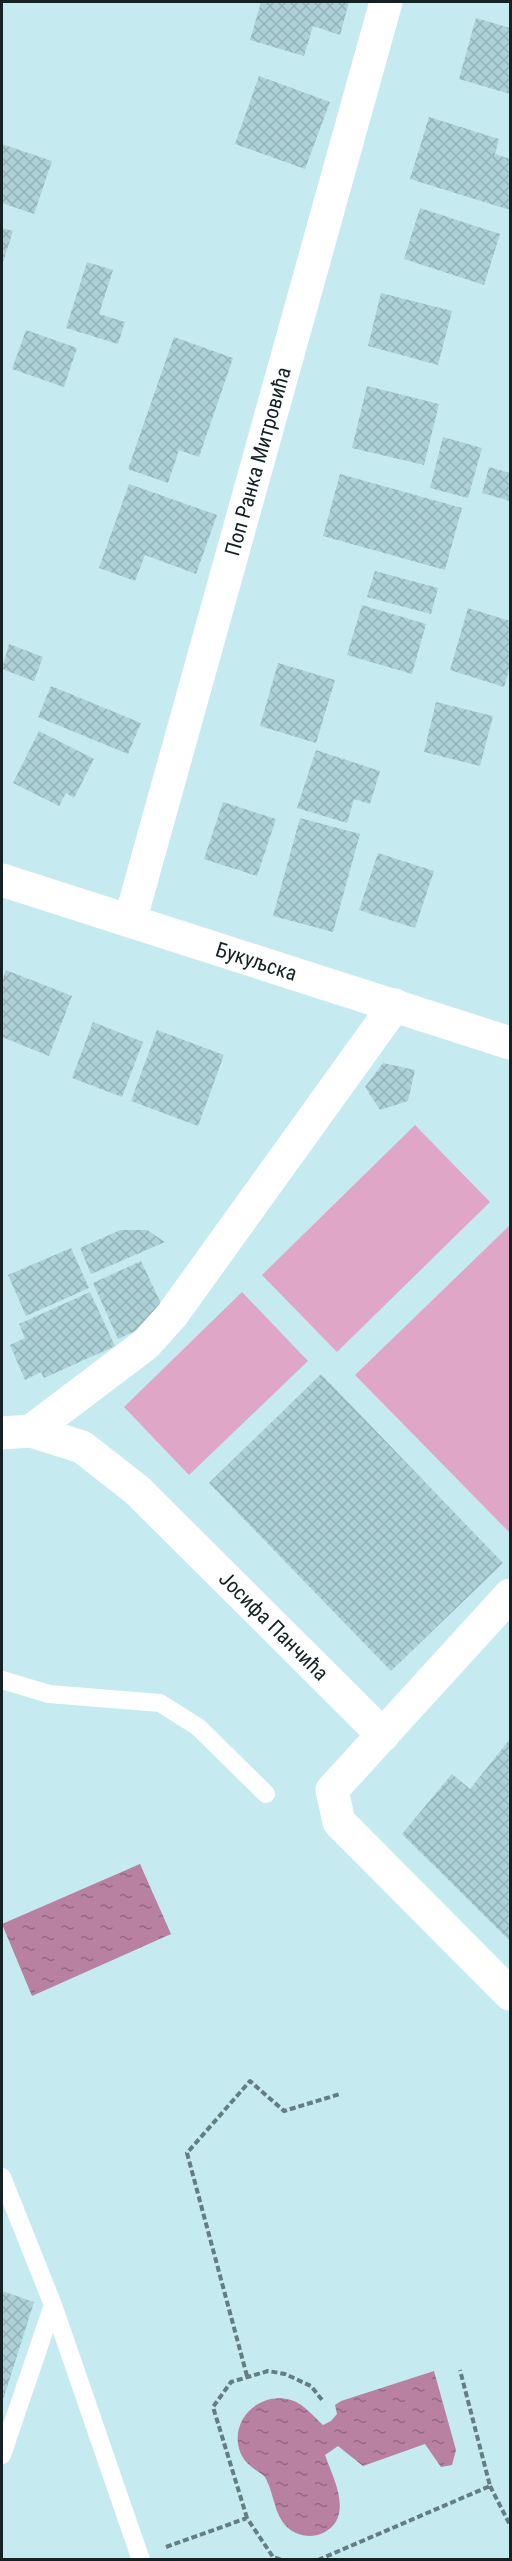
<svg xmlns="http://www.w3.org/2000/svg" width="512" height="2561" font-family="'Roboto Condensed',sans-serif">
<defs>
<pattern id="water-ripples" width="26" height="14" patternUnits="userSpaceOnUse" patternTransform="scale(1.5)"><rect width="26" height="14" fill="#b880a1"/><path d="M2 4q2-2 4 0t4 0M15 11q2-2 4 0t4 0" fill="none" stroke="#946883"/></pattern>
<pattern id="building-cross-hatch" width="8" height="8" patternUnits="userSpaceOnUse" patternTransform="scale(1.5)"><rect width="8" height="8" fill="#acd1d7"/><path d="M0 0l8 8M0 8l8-8" fill="none" stroke="#93b3b8"/></pattern>
</defs>
<rect width="100%" height="100%" fill="#c5ebf1"/>
<!-- pitch -->
<path fill="#dfa6c7" d="M415 1125 490 1202 337 1352 262 1275Z
M509 1226 510 1228 509 1532 355 1375Z
M242 1292 308 1361 189 1475 124 1407Z"/>
<!-- water -->
<path fill="url(#water-ripples)" d="M140 1864 171 1934 32 1996 2 1924Z
M434 2371 456 2450 452 2465 441 2467 425 2444 363 2466 338 2446 325 2455C333 2478 355 2517 323 2533 314 2537 305 2537 296 2533 274 2523 276 2498 266 2479 263 2472 248 2469 241 2454 227 2422 259 2390 291 2400 304 2404 313 2416 323 2425L331 2421 337 2414 335 2405 341 2401Z"/>
<!-- building -->
<path fill="url(#building-cross-hatch)" d="M261 2H349L340 35 313 26 304 56 250 40Z
M476 18 510 28V94L459 79Z
M259 76 330 102 305 169 235 144Z
M429 117 499 139 495 154 510 159V210L410 179Z
M2 144 52 161 34 214 2 203Z
M420 208 500 234 484 285 404 259Z
M2 228 13 231 2 265Z
M87 262 113 270 99 314 125 322 118 344 66 328Z
M381 293 452 311 438 365 368 346Z
M26 330 77 348 64 387 12 369Z
M174 337 233 358 199 457 179 450 168 483 128 469Z
M367 386 439 404 424 465 352 448Z
M443 437 482 448 468 498 430 488Z
M489 467 510 473V501L482 493Z
M340 474 462 508 445 570 323 536Z
M129 484 217 515 196 574 145 555 135 581 99 568Z
M375 571 438 588 431 614 367 597Z
M362 605 426 624 412 674 347 655Z
M468 608 510 621V666L504 687 450 670Z
M9 644 43 657 34 681 2 669Z
M278 663 335 680 316 743 260 726Z
M51 686 141 723 128 754 38 717Z
M436 702 493 716 480 766 424 752Z
M39 731 94 759 74 798 66 793 59 806 13 783Z
M316 750 380 771 370 804 354 799 347 823 297 808Z
M223 802 276 819 257 876 204 859Z
M300 818 360 834 333 932 273 916Z
M378 853 434 871 415 928 359 910Z
M6 970 72 996 49 1056 2 1037V981Z
M93 1022 143 1042 122 1097 72 1078Z
M157 1030 224 1055 198 1126 131 1101Z
M383 1063 415 1070 408 1101 380 1110 365 1087Z
M120 1230H147L165 1242 91 1274 80 1248Z
M71 1248 89 1288 26 1316 8 1275Z
M141 1261 167 1316 118 1339 93 1283Z
M90 1292 115 1346 44 1378 41 1372 25 1380 10 1345 25 1338 19 1324Z
M321 1374 503 1563 391 1671 209 1483Z
M510 1739V1941L402 1834 452 1774 470 1789Z
M2 2291 34 2302 2 2403Z"/>
<g fill="none" stroke-linecap="round" stroke-linejoin="round">
<!-- path -->
<path stroke="#647d81" stroke-width="4" stroke-dasharray="6 3" stroke-linecap="butt" d="M247 2376 187 2153 250 2081 284 2111 340 2094
M490 2486 510 2525
M247 2518 213 2407 231 2382 268 2371 285 2374 311 2386 322 2400
M166 2547 247 2518 273 2557 282 2560
M318 2560 490 2486 460 2370"/>
<!-- lane -->
<path stroke="#fff" stroke-width="18" d="M2 1680 49 1694 160 1703 198 1727 266 1794
M2 2177 53 2305 141 2560
M2 2455 53 2305"/>
<!-- street -->
<g stroke="#fff" stroke-width="33">
<path id="s1" d="M130 921 386 2"/>
<path d="M31 1431 146 1344 172 1315 395 1005"/>
<path id="s2" d="M2 1433 31 1431 82 1447 137 1490 383 1735"/>
<path d="M510 1595 332 1790 339 1822 510 1994"/>
</g>
<!-- secondary -->
<path stroke="#fff" stroke-width="33" id="s3" d="M2 880 510 1043"/>
</g>
<g text-anchor="middle" stroke-width="4.5" stroke-linejoin="round" paint-order="stroke">
<!-- street labels -->
<g font-size="21" fill="#142224" stroke="#d2f8ff">
<text dy="7" stroke="none"><textPath href="#s1" startOffset="477">Поп Ранка Митровића</textPath></text>
<text dy="7" stroke="none"><textPath href="#s3" startOffset="267">Букуљска</textPath></text>
<text dy="7" stroke="none"><textPath href="#s2" startOffset="345">Јосифа Панчића</textPath></text>
</g>
</g>
<!-- border -->
<rect width="512" height="2561" fill="none" stroke="#142224" stroke-width="6"/>
</svg>
